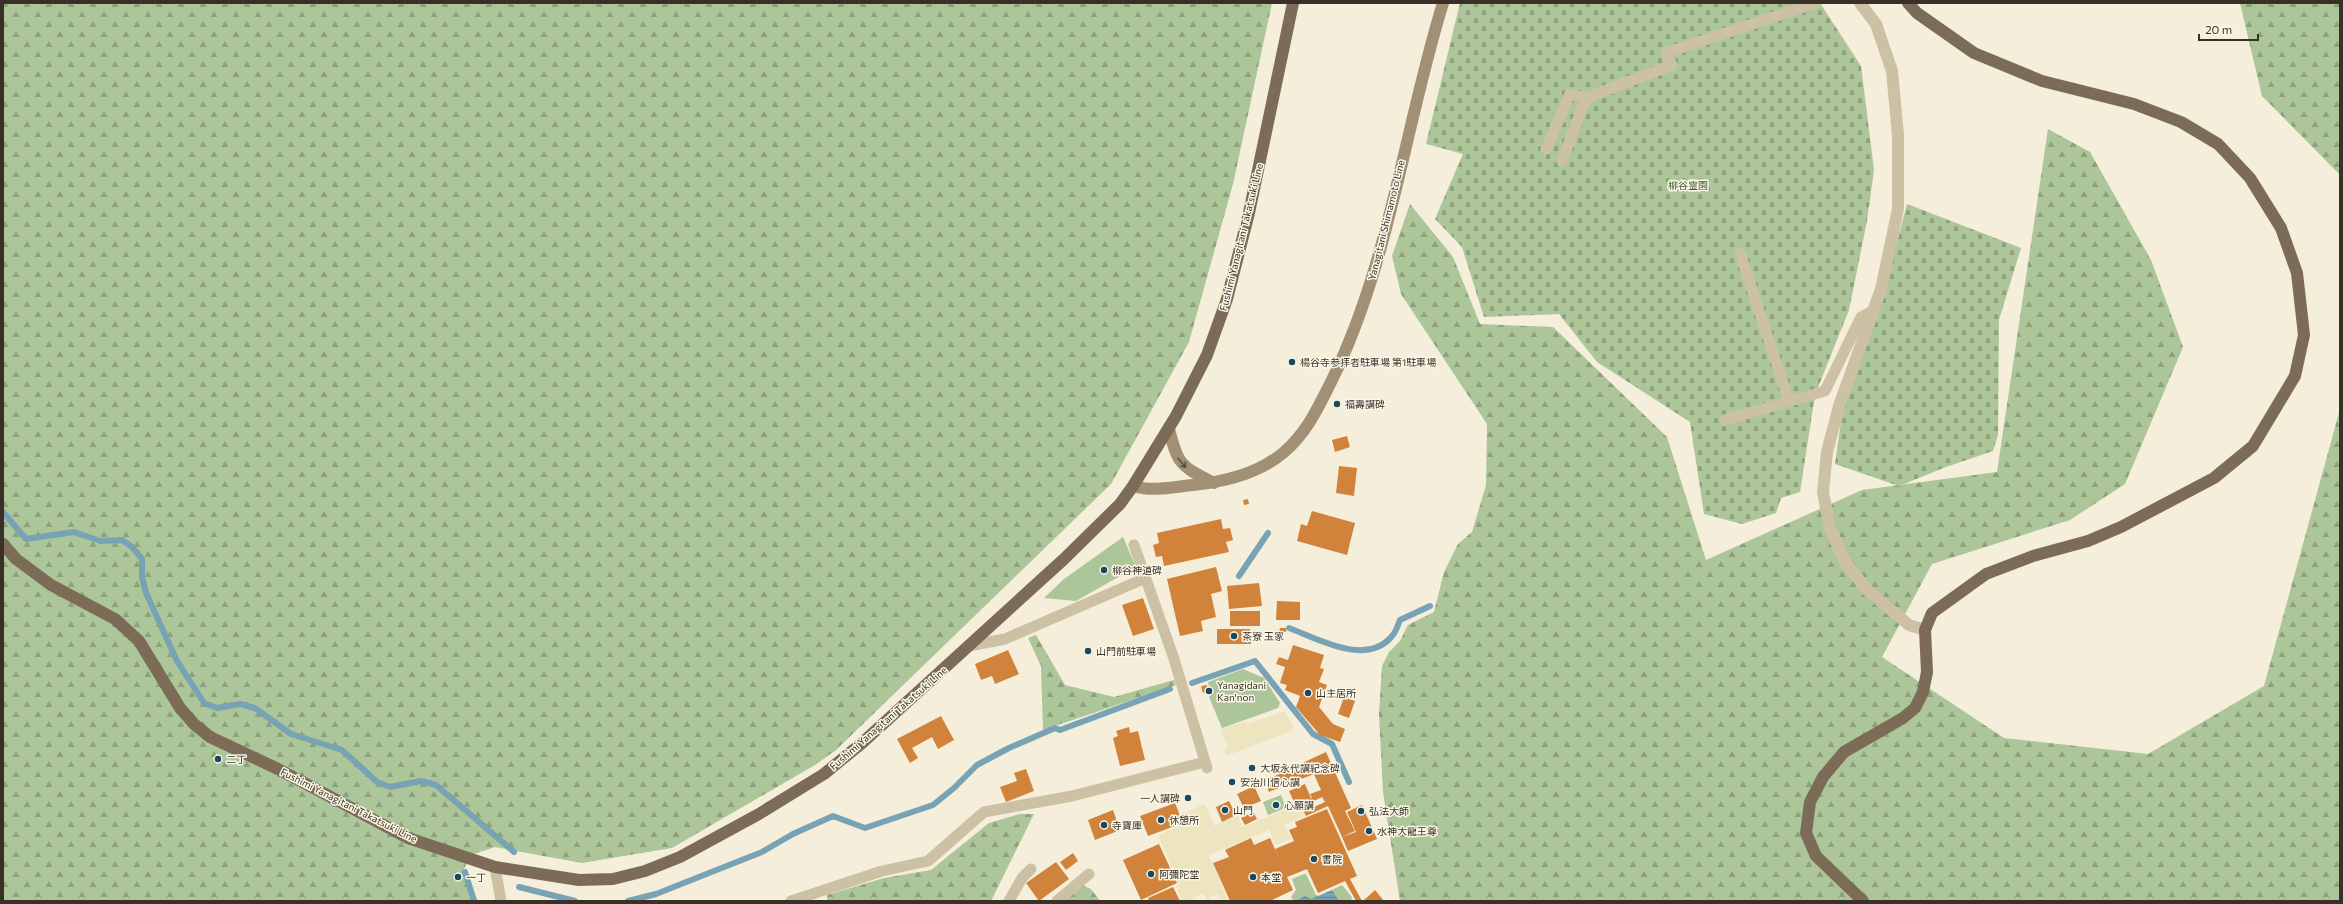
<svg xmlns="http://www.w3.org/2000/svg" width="2343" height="904" font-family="Commissioner,'Noto Sans JP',sans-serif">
<defs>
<pattern id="forest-firs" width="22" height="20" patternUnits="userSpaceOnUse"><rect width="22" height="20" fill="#acc599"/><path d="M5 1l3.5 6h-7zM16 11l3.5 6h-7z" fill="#8da17d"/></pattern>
<pattern id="cemetery-stones" width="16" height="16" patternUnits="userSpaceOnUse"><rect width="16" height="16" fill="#acc599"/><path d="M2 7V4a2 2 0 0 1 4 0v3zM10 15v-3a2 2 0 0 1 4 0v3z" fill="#8da17d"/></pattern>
<pattern id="water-rules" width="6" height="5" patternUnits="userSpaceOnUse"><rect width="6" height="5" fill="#77a3b4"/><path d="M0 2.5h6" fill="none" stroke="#638592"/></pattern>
</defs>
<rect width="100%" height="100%" fill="#f4eedb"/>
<!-- forest -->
<path fill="url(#forest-firs)" d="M3 3H1272L1233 184 1189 342 1111 484 836 750 815 765 672 848 582 863 495 847 471 855 463 871 478 901H3Z
M2240 3H2340V175L2262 96Z
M2048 129 2090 152 2151 260 2183 347 2125 484 2070 520 1932 564 1882 657 2004 738 2148 754 2264 686 2340 409V901H1400L1383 792 1379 714 1382 666 1389 652 1400 641 1408 625 1434 612 1444 572 1458 544 1472 532 1486 485 1487 424 1401 294 1392 256 1410 204 1453 257 1480 324 1553 327 1667 437 1706 560 1862 490 1997 472Z
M1036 635 1065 685 1114 697 1174 680 1176 685 1043 730 1041 666 1028 638Z
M1020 814H1034L991 901H827V895L884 878 931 870 989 823Z
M1082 885 1091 889 1100 901H1064Z"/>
<!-- cemetery -->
<path fill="url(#cemetery-stones)" d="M1460 3H1820L1861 66 1874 170 1867 221 1849 310 1815 395 1800 492 1781 498 1776 513 1742 524 1704 514 1690 422 1597 362 1559 314 1484 317 1462 247 1435 219 1463 154 1426 144Z
M1907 204 2021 248 1999 320 1998 435 1993 451 1946 467 1899 486 1835 464 1844 400 1878 315Z"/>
<!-- garden -->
<path fill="#acc599" d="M1123 537 1136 567 1076 601 1044 598 1064 579Z
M1243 669 1264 678 1280 703 1278 708 1222 728 1209 697 1211 694 1208 682Z
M1281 795 1286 808 1268 815 1263 802Z
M1304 874H1306L1316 895 1319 896 1342 885 1352 897 1351 901H1294L1291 897 1296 890 1292 879Z"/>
<!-- plaza -->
<path fill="#ede4c0" d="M1285 711 1294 727 1291 731 1226 756 1224 750 1228 748 1221 729 1246 721 1248 724Z
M1205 804 1214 826 1238 815 1243 827 1299 804 1305 816 1285 825 1291 839 1276 845 1269 830 1209 855 1228 901H1221L1218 894 1210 897 1212 901H1207L1204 893 1193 898 1194 901H1182L1176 886 1179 885 1158 835 1185 824 1181 814Z"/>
<!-- water -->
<path fill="url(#water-rules)" d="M1332 890 1339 901H1295L1305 896 1311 899Z"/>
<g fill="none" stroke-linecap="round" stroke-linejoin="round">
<!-- stream -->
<path stroke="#77a3b4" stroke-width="6" d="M3 512 26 539 74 532 100 541 122 540 132 547 142 559V577L146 593 177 661 204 703 217 708 240 704 255 708 291 734 342 750 377 782 390 787 421 781 436 785 514 852
M1239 576 1268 533
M1289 628C1318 639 1367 667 1392 636 1396 632 1398 625 1400 620L1430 606
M1192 683 1255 661 1313 734 1332 744 1349 782
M465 872 474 901
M519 887 575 901
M628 901 656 894 762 852 793 834 833 816 865 828 933 805 954 788 977 765 1009 748 1055 728 1060 730 1170 689"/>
</g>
<!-- building -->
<path fill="#d1833c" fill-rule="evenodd" d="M1347 436 1350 447 1335 452 1332 440Z
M1339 466 1357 468 1354 496 1336 493Z
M1248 499 1249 504 1244 505 1243 500Z
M1312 511 1355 523 1347 555 1297 541 1301 524 1307 526Z
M1221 519 1223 529 1230 528 1233 540 1226 542 1229 552 1164 566 1162 556 1156 557 1153 545 1159 543 1157 533Z
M1216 567 1222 591 1211 594 1216 617 1201 621 1203 631 1180 636 1167 579Z
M1259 583 1262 606 1229 609 1227 586Z
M1143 598 1154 629 1133 636 1122 605Z
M1277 601 1300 602V620H1276Z
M1230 611H1260V626H1230Z
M1280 628H1286V632H1279Z
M1217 629H1250L1251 644H1217Z
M1293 645 1324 655 1320 668 1324 669 1319 682 1327 685 1319 707 1333 724 1345 729 1340 742 1320 735 1296 707 1300 696 1285 690 1287 685 1280 683 1285 667 1276 664 1279 657 1288 660Z
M1008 650 1019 674 995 684 992 676 981 680 975 664Z
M1207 685 1208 691 1203 693 1201 686Z
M1344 697 1355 701 1349 718 1338 714Z
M941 716 954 740 938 749 932 737 912 748 918 758 910 763 897 739Z
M1129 727 1130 733 1138 731 1145 760 1120 766 1113 738 1118 736 1116 731Z
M1326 752 1351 808 1345 811 1355 831 1342 837 1328 806 1306 816 1301 806 1309 802 1308 799 1312 798 1310 794 1321 790 1314 774 1269 792 1264 781ZM1322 797 1325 802 1312 808 1310 803Z
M1026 769 1034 791 1006 802 1000 787 1017 781 1014 773Z
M1305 784 1311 798 1295 804 1289 791Z
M1254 786 1261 801 1244 808 1237 794Z
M1229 801 1236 815 1222 822 1216 807Z
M1175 803 1183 823 1148 836 1140 816Z
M1362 805 1377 839 1348 851 1342 837 1356 832 1347 812Z
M1327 809 1357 876 1350 879 1362 901H1356L1345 881 1318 893 1307 869 1287 877 1293 890 1270 901H1230L1213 863 1229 857 1225 850 1251 838 1254 845 1270 838 1281 863 1275 849 1294 841 1289 830 1297 827 1295 822Z
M1113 810 1120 830 1095 840 1088 820Z
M1253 812 1257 819 1245 825 1241 818Z
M1159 844 1177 883 1141 900 1123 860Z
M1073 853 1078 861 1066 870 1060 862Z
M1056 862 1069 879 1039 901 1026 883Z
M1173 887 1180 901H1149L1148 898Z
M1375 890 1384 901H1363Z"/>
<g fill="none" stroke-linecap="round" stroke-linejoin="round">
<!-- lane -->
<path stroke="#cdc1a5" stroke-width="11" d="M1546 149 1570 94 1586 98
M1562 161 1586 98 1672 65 1666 53 1815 3
M1740 253 1789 401
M1725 420 1825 391 1861 317 1874 310
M1134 545 1173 656 1207 768
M969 646 1005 639 1141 580
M495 867 501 901
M791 901 882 871 928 861 984 812 1072 796 1205 762
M1009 901 1022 878 1031 869
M1057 901 1089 874"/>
<!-- street -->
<path stroke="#cdc1a5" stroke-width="12" d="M1860 3 1876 24 1892 71 1898 135V209L1881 289 1839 406 1827 452 1823 492 1830 528 1845 562 1867 590 1909 625 1925 630"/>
<!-- secondary -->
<path stroke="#a19076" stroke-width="12" d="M1169 429C1178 466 1181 466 1214 483
M1133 486C1152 492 1173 487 1193 485 1224 482 1258 474 1283 453 1306 434 1318 408 1331 382 1390 263 1404 129 1443 3"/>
<!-- primary -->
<path stroke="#7c6c57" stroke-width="12" d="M3 544 16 559 51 585 115 619 139 641 180 708 194 724 210 737 278 769 408 838 495 867 579 880 613 879 645 871 680 857 759 814 824 774 862 743 1064 559 1120 504 1133 486 1176 416 1207 355 1227 299 1249 213 1293 3
M1863 901 1816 856 1806 833 1810 802 1823 777 1844 752 1903 718 1915 708 1923 692 1927 672 1925 630 1932 613 1986 574 2033 556 2088 541 2121 527 2214 478 2253 446 2295 376 2304 335 2297 273 2281 228 2250 178 2218 144 2181 122 2134 104 2042 81 1974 53 1917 13 1908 3"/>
</g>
<!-- one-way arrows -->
<defs><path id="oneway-shaft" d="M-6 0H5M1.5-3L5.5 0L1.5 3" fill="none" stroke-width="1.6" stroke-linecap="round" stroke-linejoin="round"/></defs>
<use stroke="#584e3f" href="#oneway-shaft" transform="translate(1182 463) rotate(50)"/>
<!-- markers -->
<g fill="#19495e" stroke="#fbf7e8" stroke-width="1.5">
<circle cx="1292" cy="362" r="4"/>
<circle cx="1337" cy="404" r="4"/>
<circle cx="1104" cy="570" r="4"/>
<circle cx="1234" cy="636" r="4"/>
<circle cx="1088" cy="651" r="4"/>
<circle cx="1209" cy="691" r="4"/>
<circle cx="1308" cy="693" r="4"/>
<circle cx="218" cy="759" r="4"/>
<circle cx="1252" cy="768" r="4"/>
<circle cx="1232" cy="782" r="4"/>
<circle cx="1188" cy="798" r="4"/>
<circle cx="1276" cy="805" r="4"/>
<circle cx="1225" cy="810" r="4"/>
<circle cx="1361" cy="811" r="4"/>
<circle cx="1161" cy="820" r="4"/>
<circle cx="1104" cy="825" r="4"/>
<circle cx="1369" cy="831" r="4"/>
<circle cx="1314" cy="859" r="4"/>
<circle cx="1151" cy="874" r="4"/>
<circle cx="458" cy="877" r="4"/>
<circle cx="1253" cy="877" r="4"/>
</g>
<g text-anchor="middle" stroke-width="3" stroke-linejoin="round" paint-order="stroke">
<!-- park labels -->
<g font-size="10" fill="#3c5929" stroke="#fbf7e8">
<text x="1688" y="189">柳谷霊園</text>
</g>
<!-- street labels -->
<g font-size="10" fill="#393127" stroke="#fbf7e8">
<text transform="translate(1386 220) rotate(-76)" y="4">Yanagitani Shimamoto Line</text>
<text transform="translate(1241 237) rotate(-76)" y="4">Fushimi Yanagitani Takatsuki Line</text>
<text transform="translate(888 718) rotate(-41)" y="4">Fushimi Yanagitani Takatsuki Line</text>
<text transform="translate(349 805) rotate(27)" y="4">Fushimi Yanagitani Takatsuki Line</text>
</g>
<!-- poi labels -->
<g font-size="10" fill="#393127" stroke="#fbf7e8" text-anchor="start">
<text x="1300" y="366">楊谷寺参拝者駐車場 第1駐車場</text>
<text x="1345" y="408">福壽講碑</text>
<text x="1112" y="574">柳谷神道碑</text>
<text x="1242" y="640">茶寮 玉家</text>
<text x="1096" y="655">山門前駐車場</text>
<text x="1217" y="689">Yanagidani<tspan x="1217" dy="12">Kan'non</tspan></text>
<text x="1316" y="697">山主居所</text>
<text x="226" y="763">二丁</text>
<text x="1260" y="772">大坂永代講紀念碑</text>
<text x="1240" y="786">安治川信心講</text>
<text x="1180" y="802" text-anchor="end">一人講碑</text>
<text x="1284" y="809">心願講</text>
<text x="1233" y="814">山門</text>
<text x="1369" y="815">弘法大師</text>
<text x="1169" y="824">休憩所</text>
<text x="1112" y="829">寺寶庫</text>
<text x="1377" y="835">水神大龍王尊</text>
<text x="1322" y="863">書院</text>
<text x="1159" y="878">阿彌陀堂</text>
<text x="466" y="881">一丁</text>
<text x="1261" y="881">本堂</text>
</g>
</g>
<!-- border -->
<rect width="2343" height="904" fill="none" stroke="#393127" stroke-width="8"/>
<!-- scale -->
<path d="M2199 34v6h59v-6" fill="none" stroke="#393127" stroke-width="2"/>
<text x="2205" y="34" font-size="12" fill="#393127" stroke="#fbf7e8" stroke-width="3" paint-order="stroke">20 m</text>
</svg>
